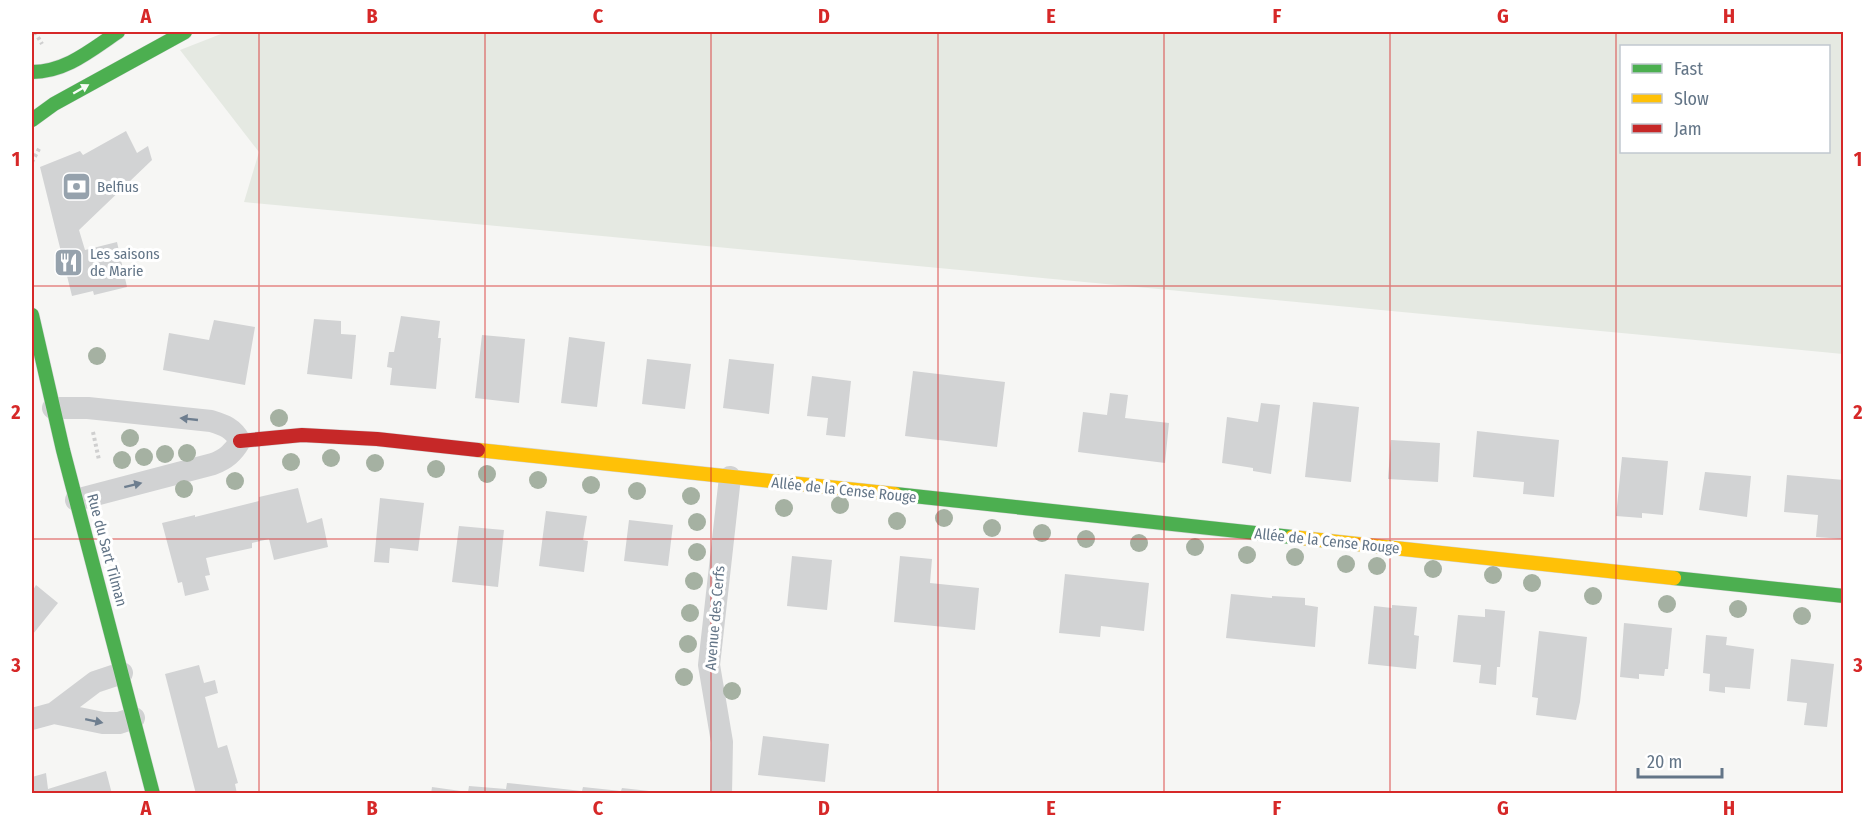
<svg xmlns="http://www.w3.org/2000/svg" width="1875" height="825" font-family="'Fira Sans Condensed',sans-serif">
<rect width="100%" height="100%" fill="#f6f6f4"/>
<!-- green -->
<path fill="#e5e9e2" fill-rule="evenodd" d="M226 32H1843V354L244 202 259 152 180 50ZM1622 46H1828V152H1622Z"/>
<!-- building -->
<path fill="#d2d3d4" d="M126 131 137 153 148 146 152 160 79 230 85 250 117 242 127 287 94 295 93 291 72 296 40 167 80 151 83 155Z
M401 316 440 321 438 338H441L436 389 390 385 392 368 387 367 389 352H394Z
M314 319 341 321V334L356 335 352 379 307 374Z
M214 320 255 327 245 385 163 370 169 333 209 340Z
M482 335 525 339 519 403 475 398Z
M569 337 605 342 597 407 561 403Z
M647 359 691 364 685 409 642 404Z
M729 359 774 364 769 414 723 408Z
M913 371 1005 382 997 447 905 436Z
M812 376 851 381 845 437 826 435 828 418 807 416Z
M1110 393 1128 395 1125 418 1169 423 1165 463 1078 452 1083 412 1107 415Z
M1313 402 1359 407 1351 482 1305 477Z
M1261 403 1280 405 1271 474 1253 471V468L1222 463 1227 417 1258 422Z
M1477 431 1559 440 1554 497 1523 494 1524 482 1473 477Z
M1391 440 1440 443 1438 482 1388 479Z
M1622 457 1668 461 1663 515 1642 513V518L1616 516Z
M1705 472 1751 476 1747 517 1699 510Z
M1787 475 1844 480V539L1816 537 1818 515 1784 512Z
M298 488 307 523 322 518 328 547 274 560 269 539 252 543V548L206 558 210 575 205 576 209 590 185 596 182 582 178 583 162 523 195 515V517L259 501V497Z
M380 498 424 503 418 551 390 548 389 563 374 562Z
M546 511 587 516 583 540 588 541 584 572 539 566Z
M629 520 673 525 668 566 624 561Z
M459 526 504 530 498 587 452 582Z
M792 556 832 560 827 610 787 606Z
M900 556 932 559 930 583 979 588 975 630 894 622Z
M1065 574 1149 583 1144 631 1101 626 1100 637 1059 633Z
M36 585 58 603 33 634 32 633V592Z
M1231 594 1272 598V596L1305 598V605L1318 607 1315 647 1226 638Z
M1392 605 1417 607 1414 635 1419 636 1416 669 1368 664 1374 606 1392 608Z
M1485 609 1505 611 1500 667H1497L1496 685 1479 683 1481 665 1453 662 1458 615 1485 617Z
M1624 623 1672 628 1668 669H1665L1664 676 1639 674V679L1620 677Z
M1539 631 1587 637 1580 702 1576 720 1536 715 1538 698 1532 697Z
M1706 635 1727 637 1726 645 1754 649 1750 689 1725 687V693L1709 691 1710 674 1703 673Z
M1791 659 1834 664 1827 727 1804 725 1807 703 1787 701Z
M199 665 204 683 215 680 218 693 205 697 218 748 227 745 238 783 235 784 237 794H196L165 674Z
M763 736 829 744 825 782 758 775Z
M106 771 112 794H32V777L46 773 48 789Z
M507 783 582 791 583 787 621 791 622 788 658 792V794H431L432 787 468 792 469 786 506 789Z"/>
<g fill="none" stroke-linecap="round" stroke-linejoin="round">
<defs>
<path id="fast" d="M32 72C66 72 91 50 118 32
M32 120 54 104 185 32
M32 315 63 450 153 794
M895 494 1292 537
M1674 578 1844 596"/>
<path id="slow" d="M478 450 895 494
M1292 537 1674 578"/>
<path id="jam" d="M240 441 302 435 377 439 478 450"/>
</defs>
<!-- fast casing -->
<use href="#fast" stroke="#d2d4d5" stroke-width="15"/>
<!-- slow casing -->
<use href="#slow" stroke="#d2d4d5" stroke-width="15"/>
<!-- jam casing -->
<use href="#jam" stroke="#d2d4d5" stroke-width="15"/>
<!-- path -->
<path stroke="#cfcfcf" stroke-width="4" stroke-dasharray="3 3" stroke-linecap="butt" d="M35 32 42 44
M32 162 40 147
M93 432 99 460"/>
<!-- street -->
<path stroke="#d1d2d3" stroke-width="22" d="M53 408H88L211 421C224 425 233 428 240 441 233 453 226 459 213 464L76 500
M54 713 95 682 122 673
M32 719 54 713 103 723H119L134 718
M721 794 722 742 709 665 730 477"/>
<!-- fast -->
<use href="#fast" stroke="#4caf50" stroke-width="14"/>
<!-- slow -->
<use href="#slow" stroke="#ffc107" stroke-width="14"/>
<!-- jam -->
<use href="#jam" stroke="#c62828" stroke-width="14"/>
</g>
<!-- trees -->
<g fill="#a5b1a2">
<circle cx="97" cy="356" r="9"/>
<circle cx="279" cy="418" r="9"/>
<circle cx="130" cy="438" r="9"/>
<circle cx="187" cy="453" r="9"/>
<circle cx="165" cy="454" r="9"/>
<circle cx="144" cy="457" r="9"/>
<circle cx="331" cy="458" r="9"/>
<circle cx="122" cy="460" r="9"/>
<circle cx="291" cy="462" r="9"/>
<circle cx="375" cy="463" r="9"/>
<circle cx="436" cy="469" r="9"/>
<circle cx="487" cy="474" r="9"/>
<circle cx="538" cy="480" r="9"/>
<circle cx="235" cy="481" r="9"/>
<circle cx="591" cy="485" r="9"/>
<circle cx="184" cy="489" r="9"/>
<circle cx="637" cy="491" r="9"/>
<circle cx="691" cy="496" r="9"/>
<circle cx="840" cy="505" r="9"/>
<circle cx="784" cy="508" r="9"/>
<circle cx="944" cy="518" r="9"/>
<circle cx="897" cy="521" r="9"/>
<circle cx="697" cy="522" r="9"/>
<circle cx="992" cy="528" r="9"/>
<circle cx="1042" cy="533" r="9"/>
<circle cx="1086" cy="539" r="9"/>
<circle cx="1139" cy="543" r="9"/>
<circle cx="1195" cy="547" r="9"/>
<circle cx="697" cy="552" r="9"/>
<circle cx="1247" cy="555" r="9"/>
<circle cx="1295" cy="557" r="9"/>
<circle cx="1346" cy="564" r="9"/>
<circle cx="1377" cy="566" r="9"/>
<circle cx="1433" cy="569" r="9"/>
<circle cx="1493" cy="575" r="9"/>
<circle cx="694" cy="581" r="9"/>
<circle cx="1532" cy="583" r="9"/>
<circle cx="1593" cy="596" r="9"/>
<circle cx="1667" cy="604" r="9"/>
<circle cx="1738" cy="609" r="9"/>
<circle cx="690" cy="613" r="9"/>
<circle cx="1802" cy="616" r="9"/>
<circle cx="688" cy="644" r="9"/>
<circle cx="684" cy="677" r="9"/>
<circle cx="732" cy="691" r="9"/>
</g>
<!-- one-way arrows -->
<defs><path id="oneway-solid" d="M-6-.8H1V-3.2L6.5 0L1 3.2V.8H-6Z" transform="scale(1.5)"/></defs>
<use fill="#f6fbf6" href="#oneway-solid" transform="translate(81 89) rotate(-30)"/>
<g fill="#6e7e8f">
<use href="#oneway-solid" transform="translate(189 419) rotate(-174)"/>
<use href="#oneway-solid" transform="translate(133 485) rotate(-14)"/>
<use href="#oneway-solid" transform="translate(94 721) rotate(12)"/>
</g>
<!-- grid -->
<path fill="none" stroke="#d62828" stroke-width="1.5" stroke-opacity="0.55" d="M259 32V794M485 32V794M711 32V794M938 32V794M1164 32V794M1390 32V794M1616 32V794M32 286H1844M32 539H1844"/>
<!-- icons -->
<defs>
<symbol id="bank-square" viewBox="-11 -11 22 22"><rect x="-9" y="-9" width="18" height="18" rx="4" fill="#96a2ad" stroke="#fff"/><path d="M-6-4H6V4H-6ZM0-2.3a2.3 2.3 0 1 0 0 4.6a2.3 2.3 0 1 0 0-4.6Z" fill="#fff"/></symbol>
<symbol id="restaurant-square" viewBox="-11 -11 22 22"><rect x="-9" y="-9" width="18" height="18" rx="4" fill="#96a2ad" stroke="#fff"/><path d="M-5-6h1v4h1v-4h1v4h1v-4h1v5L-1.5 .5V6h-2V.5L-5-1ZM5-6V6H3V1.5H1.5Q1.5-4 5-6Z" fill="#fff"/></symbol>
</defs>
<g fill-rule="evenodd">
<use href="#bank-square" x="60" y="170" width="33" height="33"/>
<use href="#restaurant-square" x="52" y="246" width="33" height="33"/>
</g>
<g text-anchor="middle" stroke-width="6" stroke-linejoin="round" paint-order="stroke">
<!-- poi labels -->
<g font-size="15" fill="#637587" stroke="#fff" text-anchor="start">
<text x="97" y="192">Belfius</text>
<text x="90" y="259">Les saisons<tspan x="90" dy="17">de Marie</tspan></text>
</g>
<!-- street labels -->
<g font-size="15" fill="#637587" stroke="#fff">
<text transform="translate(844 490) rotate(6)" y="5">Allée de la Cense Rouge</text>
<text transform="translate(1327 541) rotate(6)" y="5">Allée de la Cense Rouge</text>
<text transform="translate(107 550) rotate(75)" y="5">Rue du Sart Tilman</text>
<text transform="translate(715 618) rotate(-85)" y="5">Avenue des Cerfs</text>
</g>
</g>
<!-- border -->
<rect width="1875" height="825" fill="none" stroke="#ffffff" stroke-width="66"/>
<!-- legend -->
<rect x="1620" y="45" width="210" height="108" fill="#ffffff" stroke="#c1c8cf" stroke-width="1.5"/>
<rect x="1632" y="64" width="30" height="9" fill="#4caf50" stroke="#c1c8cf" stroke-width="1.5"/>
<text x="1674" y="75" font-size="18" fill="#637587">Fast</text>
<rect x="1632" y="94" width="30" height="9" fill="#ffc107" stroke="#c1c8cf" stroke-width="1.5"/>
<text x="1674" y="105" font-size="18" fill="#637587">Slow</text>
<rect x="1632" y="124" width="30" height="9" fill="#c62828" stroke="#c1c8cf" stroke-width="1.5"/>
<text x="1674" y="135" font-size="18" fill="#637587">Jam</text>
<!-- scale -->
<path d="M1638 768v9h84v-9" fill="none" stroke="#637587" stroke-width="3"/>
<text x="1647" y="768" font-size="18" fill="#637587" stroke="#ffffff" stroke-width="4.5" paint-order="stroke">20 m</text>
<rect x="33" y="33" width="1809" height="759" fill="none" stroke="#d62828" stroke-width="2"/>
<g font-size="20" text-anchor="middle" font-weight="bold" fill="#d62828">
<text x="146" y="23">A</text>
<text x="372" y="23">B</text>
<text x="598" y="23">C</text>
<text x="824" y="23">D</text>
<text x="1051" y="23">E</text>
<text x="1277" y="23">F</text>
<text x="1503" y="23">G</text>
<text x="1729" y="23">H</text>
<text x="16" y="166">1</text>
<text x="1858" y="166">1</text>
<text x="16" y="419">2</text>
<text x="1858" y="419">2</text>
<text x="16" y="672">3</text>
<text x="1858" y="672">3</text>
<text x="146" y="815">A</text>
<text x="372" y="815">B</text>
<text x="598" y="815">C</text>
<text x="824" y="815">D</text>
<text x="1051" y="815">E</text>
<text x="1277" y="815">F</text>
<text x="1503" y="815">G</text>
<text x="1729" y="815">H</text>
</g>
</svg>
